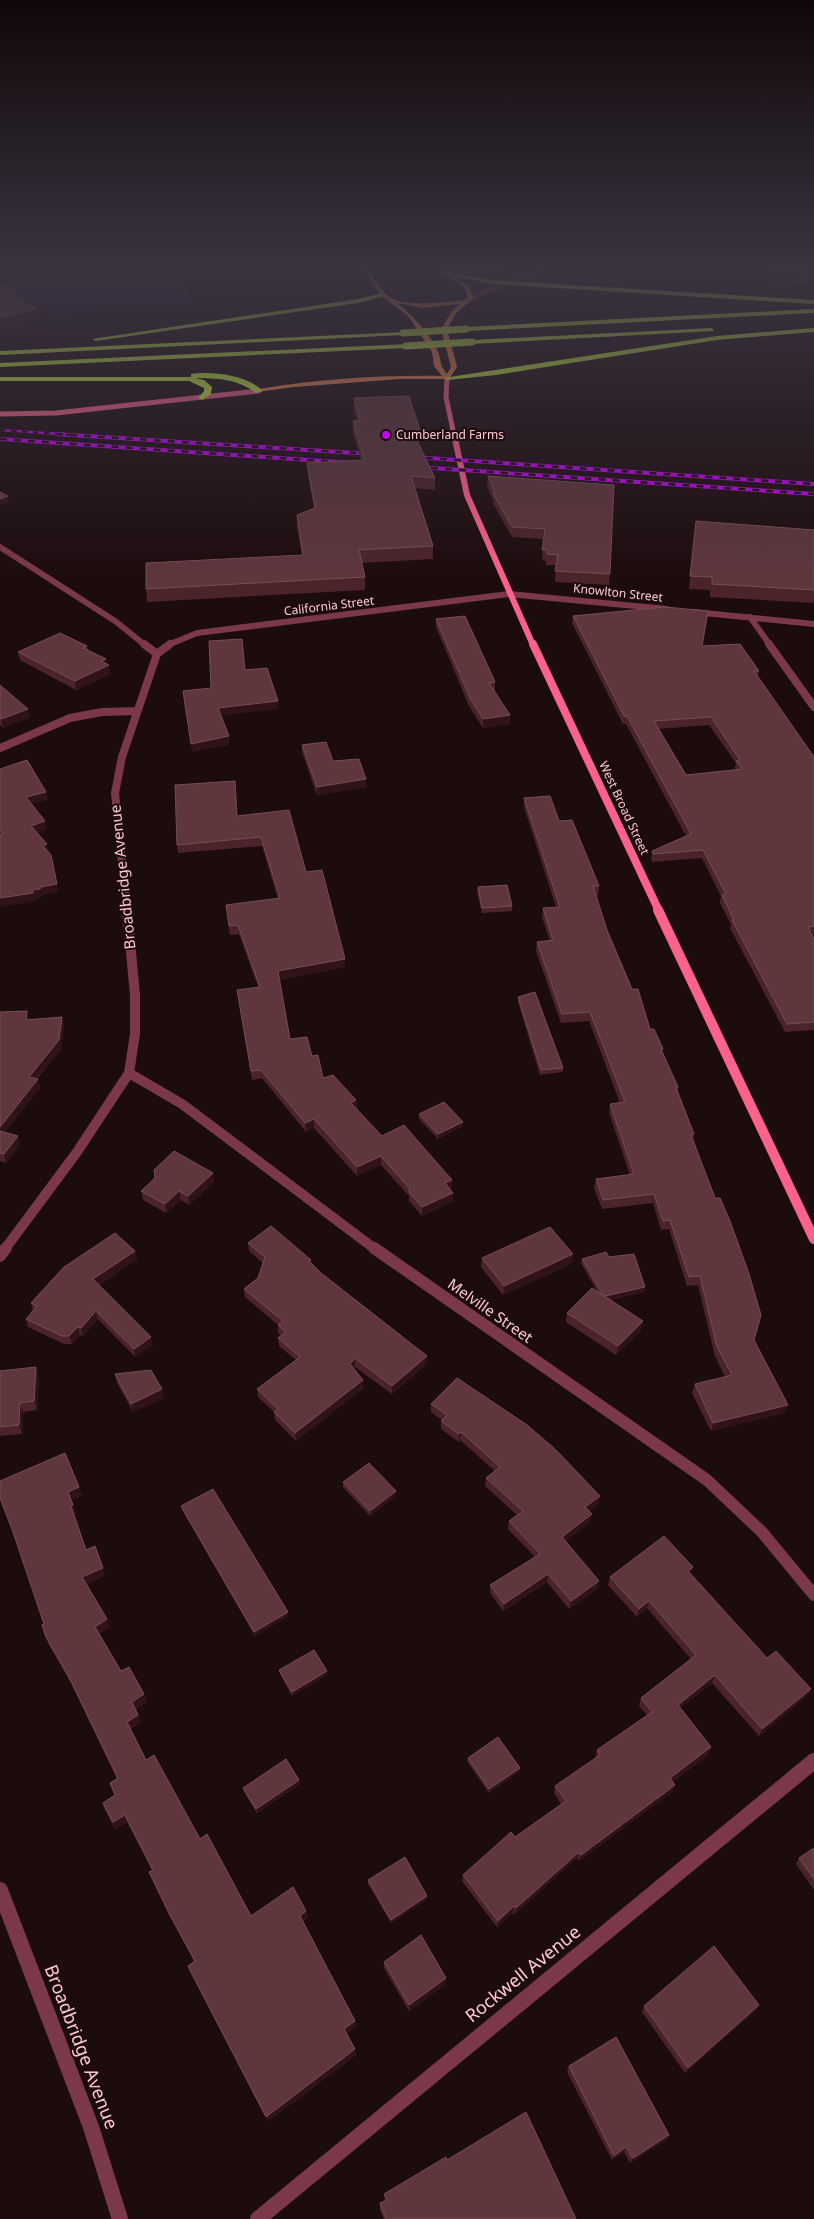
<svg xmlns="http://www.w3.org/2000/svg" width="814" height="2219" font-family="'Noto Sans',sans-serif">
<rect width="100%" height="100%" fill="#1d0c0e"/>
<!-- green -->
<path fill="#1f0f26" d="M101 268H181L188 274 178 276 195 306 143 309 142 306 51 314 0 286Z"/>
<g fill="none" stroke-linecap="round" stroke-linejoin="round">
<!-- street-far5 -->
<path stroke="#7b3849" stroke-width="5" d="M446 273 491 272 511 268
M471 298 545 268"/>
<!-- street-far4 -->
<path stroke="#7b3849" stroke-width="6" d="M0 547 115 621 145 645
M694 612 814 624
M750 617 770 645
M168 645 197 633 509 594 667 609"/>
<!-- street-far3 -->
<path stroke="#7b3849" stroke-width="8" d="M769 644 814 707
M157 654 170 644
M0 748 70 718 102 712 137 711
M127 911 115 793 122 757 157 654 144 644"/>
<!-- street-far2 -->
<path stroke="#7b3849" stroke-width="10" d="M129 1073 182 1104 375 1249
M5 1249 77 1152 129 1073 135 1034V995L127 910"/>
<!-- street-far1 -->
<path stroke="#7b3849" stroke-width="12" d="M374 1248 707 1480 762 1532 814 1595
M0 1256 6 1248"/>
<!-- street -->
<path stroke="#7b3849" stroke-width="16" d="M0 1890 91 2127 120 2219
M258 2219 814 1761"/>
<!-- secondary-far3 -->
<path stroke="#fc628b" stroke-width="5" d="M447 378 446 397 454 435
M0 414 56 413 259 391"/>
<!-- secondary-far2 -->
<path stroke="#fc628b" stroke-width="6" d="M454 434 467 495 533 645"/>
<!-- secondary-far1 -->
<path stroke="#fc628b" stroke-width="8" d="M533 644 659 911"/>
<!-- secondary -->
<path stroke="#fc628b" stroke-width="10" d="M658 910 814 1239"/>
<!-- primary -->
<path fill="#fb8b52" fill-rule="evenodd" d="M363 268H368C373 277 379 287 386 294 400 309 445 302 465 300L468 298 465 288 435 268H441L469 286 474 298 456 313 447 329 457 367 449 379H400L294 387 257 392 259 389C319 379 381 375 442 376L434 366 432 352 408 316 381 296ZM397 303 422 308 460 304 452 311 441 329 451 367 447 374C439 364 442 362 438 352 432 336 411 313 397 303Z"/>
<!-- highway -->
<path fill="#d2fb46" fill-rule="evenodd" d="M448 272 493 280 814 300V304L493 284 446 275Z
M383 293 385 296 358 303 96 341 92 339 358 299Z
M814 309V313L466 331 463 329 466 327Z
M712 328 714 331 472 344 468 342 472 340Z
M814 328V332L717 340 496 375 447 380 443 378 717 336Z
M405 332 403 335 0 355V351Z
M409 344 406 348 0 367V363Z
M191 374C213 371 247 375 263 391L256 393C238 379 217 378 195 378L204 380 212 387 211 394 202 400 198 398 204 391V388L189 381H0V377H191Z"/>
<defs>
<path id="rail-far1" d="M0 430 75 435"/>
<path id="rail" d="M56 434 372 454
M0 439 353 463
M412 457 814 484
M417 467 814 494"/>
</defs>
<!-- rail-far1 casing -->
<use href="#rail-far1" stroke="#c105ed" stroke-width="2.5"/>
<!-- rail casing -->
<use href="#rail" stroke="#c105ed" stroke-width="4"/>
<!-- rail-far1 -->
<use href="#rail-far1" stroke="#1d0c0e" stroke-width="2" stroke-dasharray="5.5" stroke-linecap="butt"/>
<!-- rail -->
<use href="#rail" stroke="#1d0c0e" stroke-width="2.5" stroke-dasharray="7" stroke-linecap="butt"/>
<!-- highway-bridge -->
<path stroke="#d2fb46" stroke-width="7" d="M403 333 466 329
M406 346 472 342"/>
</g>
<!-- wall -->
<path fill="#4b2429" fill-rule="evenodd" d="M240 268H349V269L245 275Z
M766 268H809L807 284 765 281Z
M354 398 420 430V441H417L435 478V490L415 488 433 546V559L361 563 365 577V590L147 602 146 589 302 555 297 527V515L314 508 308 475 307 463 361 460 353 433V421H357L354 410Z
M488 476 610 574 609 585 555 582 556 565H546V561L542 560 544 539 512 537 493 503V500L487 486Z
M696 521 814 530V603L710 597V590L689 589Z
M573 616 702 646 759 671 758 677 814 757V934H812L814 939V1030L785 1032 730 928 731 924 720 903 721 896 702 858 652 862 651 859 652 851 686 836 626 724H623L572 623ZM709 725 736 763 735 768 736 770 686 775 658 729Z
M436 619 495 682V691H494L510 724 483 728 469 706 436 627Z
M87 646 88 650 106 659V664L110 674 76 690 20 660 18 652Z
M0 685 30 717 3 728 0 725Z
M302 745 333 761 366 787 317 795 302 752Z
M524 798 559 821 599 886 598 895H596L607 930 632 989 650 1029 663 1049 662 1053 678 1087V1091L694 1134 693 1140 754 1340 785 1413 711 1431 692 1393 695 1384 725 1377 715 1356 698 1285 687 1286 669 1229 661 1230 653 1203 602 1209 594 1188 596 1179 630 1175 609 1113 610 1104 620 1103 589 1021 561 1023 536 951 537 942 550 941 542 917 543 908 556 907 524 807Z
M238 816 306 872 345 959V967L279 980 290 1039 312 1056 323 1078 356 1100 357 1109 382 1136 452 1180 451 1189 450 1190 453 1193V1201L422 1216 409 1201V1196L381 1165 357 1176 314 1128 306 1132 262 1078 252 1080 237 990 258 987 239 934 230 935 226 905 278 899 262 846 178 853 177 845Z
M478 887 512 906V911L482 913 477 892Z
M518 997 563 1068V1072L540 1075 518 1002Z
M0 1012 29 1019 62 1017 64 1026 61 1049 37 1079H38L40 1088 5 1132 20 1144 6 1163 1 1161 0 1162Z
M419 1114 463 1126 438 1139 419 1119Z
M214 1182 189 1205 181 1200 166 1213 143 1200 141 1191Z
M248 1243 311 1260V1264L321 1273 427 1356V1364L392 1394 355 1367 353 1368 364 1388 296 1441 275 1420 274 1412 258 1397 257 1389 296 1360 279 1346 278 1338 281 1336 278 1333V1325L245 1297 244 1289 258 1278 263 1263 249 1251Z
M135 1251 137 1259 99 1285 153 1345 135 1357 98 1319 83 1336 80 1335 72 1344H64L28 1327 26 1319 33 1311 31 1303Z
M573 1254 571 1264 503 1295 481 1267 482 1258Z
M609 1257 645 1287 644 1292 610 1300 641 1330 616 1355 566 1322 567 1313 597 1291 581 1263 582 1259Z
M36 1367 39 1376 37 1410 23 1412 22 1434 0 1436V1371Z
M115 1374 164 1398 133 1412 117 1383Z
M431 1404 600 1496 598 1504 589 1511 590 1522 566 1541 598 1588 569 1609 547 1582 503 1611 490 1593V1585L535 1557 508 1529 509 1521 517 1515 485 1486 486 1478 495 1471 460 1440 459 1442 441 1429V1421L442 1420 431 1412Z
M65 1453 79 1487 82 1496 71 1500 76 1514 74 1515 86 1550 105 1576 87 1584 110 1627 99 1634 121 1671 144 1694 147 1702 136 1709 141 1722 130 1729 146 1760 251 1916 306 1911 307 1918 303 1921 355 2021 356 2026 347 2033 356 2055 268 2121 190 1972 188 1966 194 1961 170 1917 152 1879 149 1872 152 1870 127 1822 115 1829 105 1810 103 1803 115 1795 110 1783 117 1779 71 1683 49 1645 42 1625 44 1624Z
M343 1482 396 1496 370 1516 343 1487Z
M181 1506 288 1612V1616L255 1636 182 1510Z
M693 1567 691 1574 767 1658 807 1696 759 1736 712 1683 680 1708 708 1755 672 1782V1792L579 1861 577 1858 515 1914 513 1913 497 1927 462 1881 463 1875 561 1804 554 1793 555 1786 595 1758 597 1750 647 1715 639 1706 641 1698 691 1659 647 1608 637 1617 608 1585 610 1577Z
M279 1670 327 1671V1675L292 1696 280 1674Z
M468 1758 520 1768 519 1772 489 1793 467 1761Z
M300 1784 257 1813 244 1792 243 1788Z
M814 1848V1890L796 1864 799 1858Z
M368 1880 427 1896V1899L391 1923 368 1884Z
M384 1962 446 1978V1984L409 2011 384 1968Z
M644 2006 755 2011 685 2073 642 2012Z
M569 2066 669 2135 666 2140 630 2163 624 2152 612 2160 567 2072Z
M447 2160 576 2219H384L380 2210V2203L385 2201 384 2194Z"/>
<!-- shaded-wall -->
<path fill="#301316" d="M37 309 38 318 0 326V317Z
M8 496 9 502 0 505V499Z
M106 659 107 666 109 665 110 674 76 690 75 681 101 661Z
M278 701V709L219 716 218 708Z
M28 709 30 717 3 728 1 719Z
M510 715V724L483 728V719Z
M229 736V745L192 752 191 744Z
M366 779V787L317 795V787Z
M46 792 48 800 28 805 26 797Z
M45 821 47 830 33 834 31 826Z
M47 844 49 853 43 846Z
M57 884 59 892 43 895 42 897 35 899V901L0 907V898L33 890 41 887Z
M345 959V967L278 980V971Z
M27 1011 29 1019 26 1020Z
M62 1017 64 1026 61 1049 31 1085 29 1077Z
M38 1079 40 1088 0 1139V1127Z
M356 1100 357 1109 351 1103Z
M314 1119V1128L306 1132 305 1123Z
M463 1122V1126L438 1139V1134Z
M18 1136 20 1144 6 1163 4 1154Z
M381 1156V1165L357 1176V1167Z
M213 1173 214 1182 189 1205 188 1196Z
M452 1180 451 1189 445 1192V1183Z
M179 1191 181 1200 166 1213 165 1204Z
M453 1193V1201L422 1216V1207Z
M135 1251 137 1259 95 1287 93 1279Z
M573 1254 571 1264 503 1295 504 1286Z
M645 1287 644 1292 603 1301 604 1297Z
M96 1311 98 1319 83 1336 81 1328Z
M643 1321 641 1330 616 1355 618 1346Z
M78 1327 80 1335 72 1344 69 1336Z
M151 1337 153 1345 135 1357 134 1349Z
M427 1356V1364L392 1394V1386Z
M355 1358V1367L350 1372V1364Z
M36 1367 39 1376 37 1410 34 1401Z
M363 1380 364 1388 296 1441 295 1433Z
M162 1389 164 1398 133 1412 131 1404Z
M20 1403 23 1412 22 1434 19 1425Z
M788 1405 785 1413 711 1431 713 1423Z
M461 1432 460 1440 459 1442V1434Z
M79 1487 82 1496 71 1500 68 1492Z
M396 1491V1496L370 1516V1511Z
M600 1496 598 1504 584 1515 585 1507Z
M73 1505 76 1514 74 1515 71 1506Z
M592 1514 590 1522 561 1545 562 1537Z
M693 1567 691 1575 688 1571Z
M103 1568 105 1576 85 1585 82 1577Z
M548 1574 547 1582 503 1611 504 1604Z
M599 1581 598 1588 569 1609 571 1601Z
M649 1601 647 1608 637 1617 639 1609Z
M288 1612V1616L255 1636 254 1632Z
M107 1619 110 1627 98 1635 95 1627Z
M327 1671V1675L292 1696V1692Z
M715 1675 712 1683 675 1712 678 1705Z
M811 1689 807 1696 759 1736 762 1729Z
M144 1694 147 1702 134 1710 132 1702Z
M138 1715 141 1722 129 1729 127 1722Z
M711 1747 708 1755 667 1785 670 1778Z
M520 1768 519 1772 489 1793V1789Z
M299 1780 300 1784 257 1813 256 1809Z
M675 1785 672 1792 579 1861 581 1855Z
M125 1815 127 1822 115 1829 113 1822Z
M579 1852 577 1858 515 1914 516 1908Z
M427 1896V1899L391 1923V1920Z
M514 1906 513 1913 497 1927 498 1921Z
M306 1911 307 1918 301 1922 300 1916Z
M446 1978V1984L409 2011V2005Z
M759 2005 755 2011 685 2073 688 2068Z
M355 2021 356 2026 345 2035 344 2029Z
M355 2049 356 2055 268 2121 266 2117Z
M669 2135 666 2140 630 2163 633 2158Z
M626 2147 624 2152 612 2160 614 2156Z"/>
<!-- building -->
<path fill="#5e363b" stroke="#774d53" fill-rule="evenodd" d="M767 268H809L808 275 766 272Z
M0 283 17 294 13 295 37 309 0 317Z
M409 396 420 430H412L435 478 411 476 433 546 359 550 365 577 146 589V563L303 555 297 515 315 508 307 463 364 460 353 421H360L354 398Z
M488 476 614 485 610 574 555 571 558 555 547 554V550H542L545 529 512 527 493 493H495Z
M0 492 8 496 0 499Z
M696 521 814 530V590L712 584V577L690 576Z
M665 607 708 611 702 646 740 644 759 671H754L814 757V926L808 927 814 939V1022L787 1024 732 920H734L722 895 726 894 703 850 653 854 652 851 691 834 627 716H624L573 616ZM711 717 740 760 736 761 742 769 686 775 654 721Z
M465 616 495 682 489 683 510 715 483 719 470 698 436 619Z
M60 633 87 646 83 648 106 659 101 661 109 665 75 681 18 652Z
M242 639 245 670 267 668 278 701 218 708 229 736 191 744 183 691 211 688 209 641Z
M0 685 28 709 1 719 0 718Z
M326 742 333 761 359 759 366 779 317 787 302 745Z
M27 760 46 792 26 797 45 821 31 826 47 844 43 846 51 855 57 884 41 887 40 889 33 890V893L0 898V834L2 833 0 830V769Z
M235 781 237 816 289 810 306 872 322 870 345 959 278 971 290 1039 307 1037 312 1056 318 1055 323 1078 333 1075 356 1100 351 1103 382 1136 404 1125 452 1180 445 1183 453 1193 422 1207 409 1192 410 1189 381 1156 357 1167 314 1119 305 1123 261 1070 251 1071 237 990 260 987 238 925 229 926 226 905 280 898 261 837 177 845 175 785Z
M550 796 559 821 572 820 599 886H593L607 930 632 989H638L650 1029H654L663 1049H661L678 1087 676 1088 694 1134 691 1135 715 1198H720L730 1221 749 1274 761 1315 754 1340 788 1405 713 1423 695 1384 732 1375 717 1347 700 1276 689 1277 670 1220 663 1221 654 1194 603 1200 596 1179 634 1174 610 1104 625 1102 590 1012 562 1014 537 942 553 940 543 908 560 907 524 798Z
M507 885 512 906 482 908 478 887Z
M535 992 563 1068 541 1070 518 997Z
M27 1011 26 1020 62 1017 59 1040 29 1077 38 1079 0 1127V1012Z
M444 1102 463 1122 438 1134 419 1114Z
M0 1131 18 1136 4 1154 0 1153Z
M174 1151 213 1173 188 1196 179 1191 165 1204 141 1191 155 1178 154 1170Z
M271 1226 311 1260 309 1261 321 1273 427 1356 392 1386 355 1358 350 1364 363 1380 295 1433 274 1412 278 1409 257 1389 300 1357 278 1338 286 1332 278 1325 283 1321 244 1289 258 1278 265 1257 248 1243Z
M550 1227 573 1254 504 1286 482 1258Z
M115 1233 135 1251 93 1279 151 1337 134 1349 96 1311 81 1328 78 1327 69 1336H62L26 1319 37 1306 31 1303 64 1267Z
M606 1252 609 1257 634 1254 645 1287 605 1296 603 1295 582 1259Z
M592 1288 643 1321 618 1346 567 1313Z
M36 1367 34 1401 20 1403 19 1425 0 1427V1371Z
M151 1370 162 1389 131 1404 115 1374Z
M457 1378 527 1425 555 1449 600 1496 585 1507 592 1514 562 1537 599 1581 571 1601 548 1574 504 1604 490 1585 540 1554 509 1521 523 1511 486 1478 500 1467 461 1432 459 1434 441 1421 447 1415 431 1404Z
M65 1453 79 1487 68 1492 73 1505 71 1506 86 1550 95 1546 103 1568 82 1577 107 1619 95 1627 121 1671 129 1667 144 1694 132 1702 138 1715 127 1722 146 1760 154 1755 200 1839 207 1834 251 1916 293 1887 306 1911 300 1916 355 2021 344 2029 355 2049 266 2117 188 1966 195 1961 168 1911 149 1872 153 1870 125 1815 113 1822 103 1803 115 1795 110 1783 118 1778 68 1675 46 1637 42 1625 44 1624 13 1532 0 1498V1481Z
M369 1463 396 1491 370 1511 343 1482Z
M213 1489 288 1612 254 1632 181 1506Z
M664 1536 693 1567 688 1571 767 1658 776 1651 811 1689 762 1729 715 1675 678 1705 711 1747 670 1778 675 1785 581 1855 579 1852 516 1908 514 1906 498 1921 463 1875 511 1832 515 1837 566 1801 555 1786 600 1755 597 1750 652 1712 641 1698 696 1655 649 1601 639 1609 610 1577Z
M314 1650 327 1671 292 1692 279 1670Z
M498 1737 520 1768 489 1789 468 1758Z
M286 1759 299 1780 256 1809 243 1788Z
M814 1848V1879L799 1858Z
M405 1857 427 1896 391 1920 368 1880Z
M421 1935 446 1978 409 2005 384 1962Z
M714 1946 759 2005 688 2068 644 2006Z
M616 2037 669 2135 633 2158 626 2147 614 2156 569 2066Z
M526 2112 576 2219H386L380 2203 387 2200 384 2194 446 2157 447 2160Z"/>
<!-- sky -->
<linearGradient id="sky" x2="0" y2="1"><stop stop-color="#100708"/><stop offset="0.46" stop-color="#3a3441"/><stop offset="1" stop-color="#3a3441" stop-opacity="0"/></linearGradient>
<rect width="814" height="579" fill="url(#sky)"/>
<!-- markers -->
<circle fill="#c105ed" stroke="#1d0c0e" stroke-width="2" cx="386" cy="435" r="5"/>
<g text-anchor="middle" stroke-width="4" stroke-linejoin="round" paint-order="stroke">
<!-- far-poi labels -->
<g font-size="12" fill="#fec9d2" stroke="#1d0c0e" text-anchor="start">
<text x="396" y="439">Cumberland Farms</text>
</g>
<!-- far-street labels -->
<g font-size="12" fill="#fec9d2" stroke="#1d0c0e">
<text transform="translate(618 593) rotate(6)" y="4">Knowlton Street</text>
<text transform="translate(329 606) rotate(-7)" y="4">California Street</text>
<text transform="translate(624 808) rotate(65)" y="4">West Broad Street</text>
</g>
<!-- street labels -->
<g font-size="15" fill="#fec9d2" stroke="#1d0c0e">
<text transform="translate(123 877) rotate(-96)" y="5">Broadbridge Avenue</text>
<text transform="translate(490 1311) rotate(35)" y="5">Melville Street</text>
</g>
<!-- near-street labels -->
<g font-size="18" fill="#fec9d2" stroke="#1d0c0e">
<text transform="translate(523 1974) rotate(-39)" y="6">Rockwell Avenue</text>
<text transform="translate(81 2047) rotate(69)" y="6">Broadbridge Avenue</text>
</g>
</g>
</svg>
